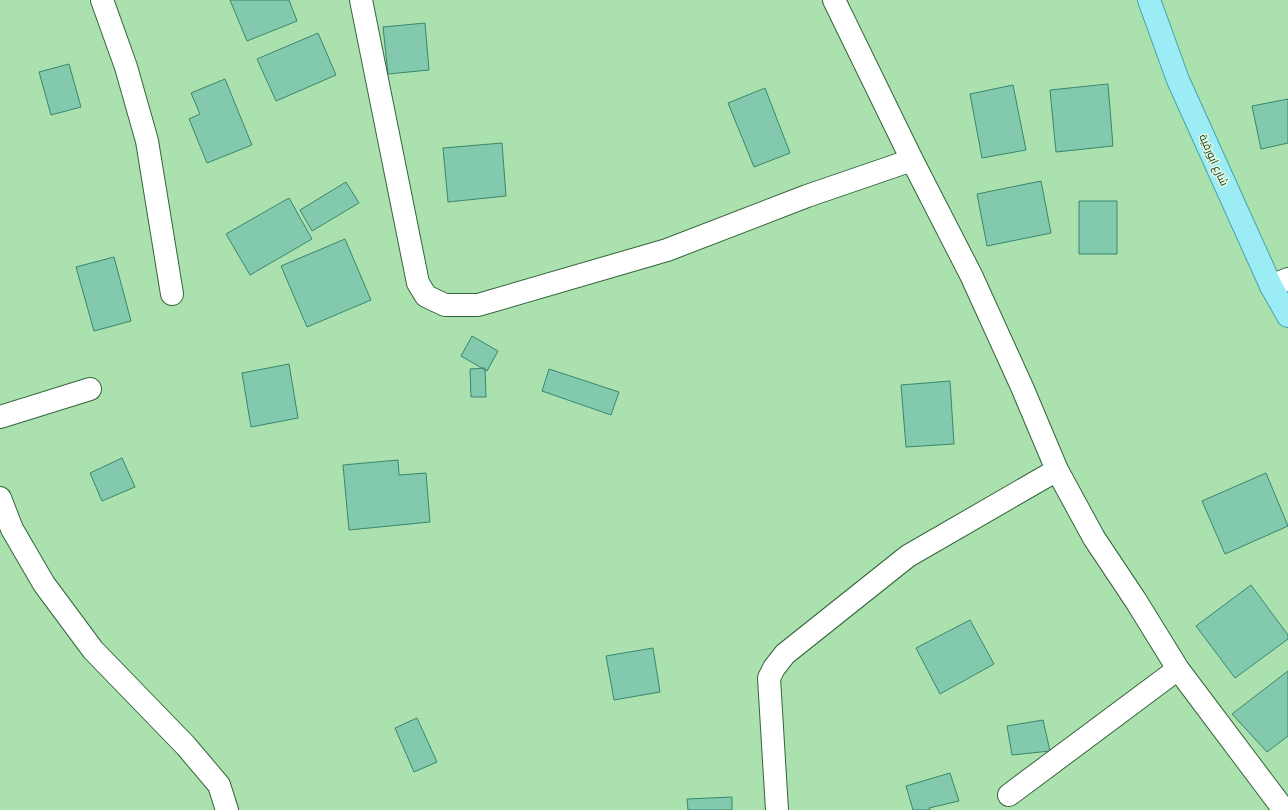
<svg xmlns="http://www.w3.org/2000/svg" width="1288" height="810" font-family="Karla,Cairo,sans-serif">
<rect width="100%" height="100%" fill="#aae1af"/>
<!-- building -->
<path fill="#82c9ad" stroke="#3a876c" d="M230 0H289L297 21 247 41Z
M425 23 429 70 388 74 383 27Z
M318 33 336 75 276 101 257 59Z
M69 64 81 107 51 115 39 72Z
M225 79 252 145 207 163 189 119 200 114 191 93Z
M1108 84 1113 146 1056 152 1050 90Z
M1013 85 1026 150 982 158 970 94Z
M765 88 790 153 754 167 728 103Z
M1288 99V143L1261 149 1252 106Z
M502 143 506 196 448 202 443 148Z
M1041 181 1051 233 987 246 977 194Z
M346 182 359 203 312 231 300 210Z
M289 198 312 239 250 275 226 234Z
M1079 201H1117V254H1079Z
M345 239 371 300 307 327 281 266Z
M114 257 131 321 94 331 76 267Z
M472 336 498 351 487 371 461 356Z
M289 364 298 418 251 427 242 373Z
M485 368 486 397H471L470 369Z
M549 369 619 392 611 415 542 391Z
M950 381 954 444 906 447 901 385Z
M122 458 135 487 102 501 90 473Z
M398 460 399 475 426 473 430 522 349 530 343 465Z
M1266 473 1288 526 1225 554 1202 501Z
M1251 585 1288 635V639L1235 678 1196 626Z
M970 620 994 664 940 694 916 648Z
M653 648 660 692 614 700 606 656Z
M1288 671V736L1267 752 1232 714Z
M417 718 437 762 414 772 395 728Z
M1043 720 1050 751 1012 755 1007 726Z
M950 773 959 801 929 808 930 810H913L906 786Z
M732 797V810H688L687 799Z"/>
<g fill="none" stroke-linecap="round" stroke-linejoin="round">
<defs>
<path id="minor" d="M102 0 126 67 147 141 172 294
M361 0 418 283 426 296 445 305H478L667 250 807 196 912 160
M834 0 912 160 971 275 1022 387 1057 470 1094 538 1136 601 1178 669 1284 810
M1271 286 1288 279
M0 417 90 389
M0 498 12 529 44 584 93 650 186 746 219 785 227 810
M1009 795 1178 669
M777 810 769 678 774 668 785 654 908 556 1057 470"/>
<path id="primary" d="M1149 0 1178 80 1271 286 1288 316"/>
</defs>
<!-- minor casing -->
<use href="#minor" stroke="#33653a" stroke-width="24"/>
<!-- primary casing -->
<use href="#primary" stroke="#46a4a8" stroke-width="24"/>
<!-- minor -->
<use href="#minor" stroke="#fff" stroke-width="22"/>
<!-- primary -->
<use href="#primary" stroke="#9cecf6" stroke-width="22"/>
</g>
<g text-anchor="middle" stroke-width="3" stroke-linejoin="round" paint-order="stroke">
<!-- street labels -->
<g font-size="11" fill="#203623" stroke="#dffae1">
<text transform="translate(1214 160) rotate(66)" y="4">شارع ابورقية</text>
</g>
</g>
</svg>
